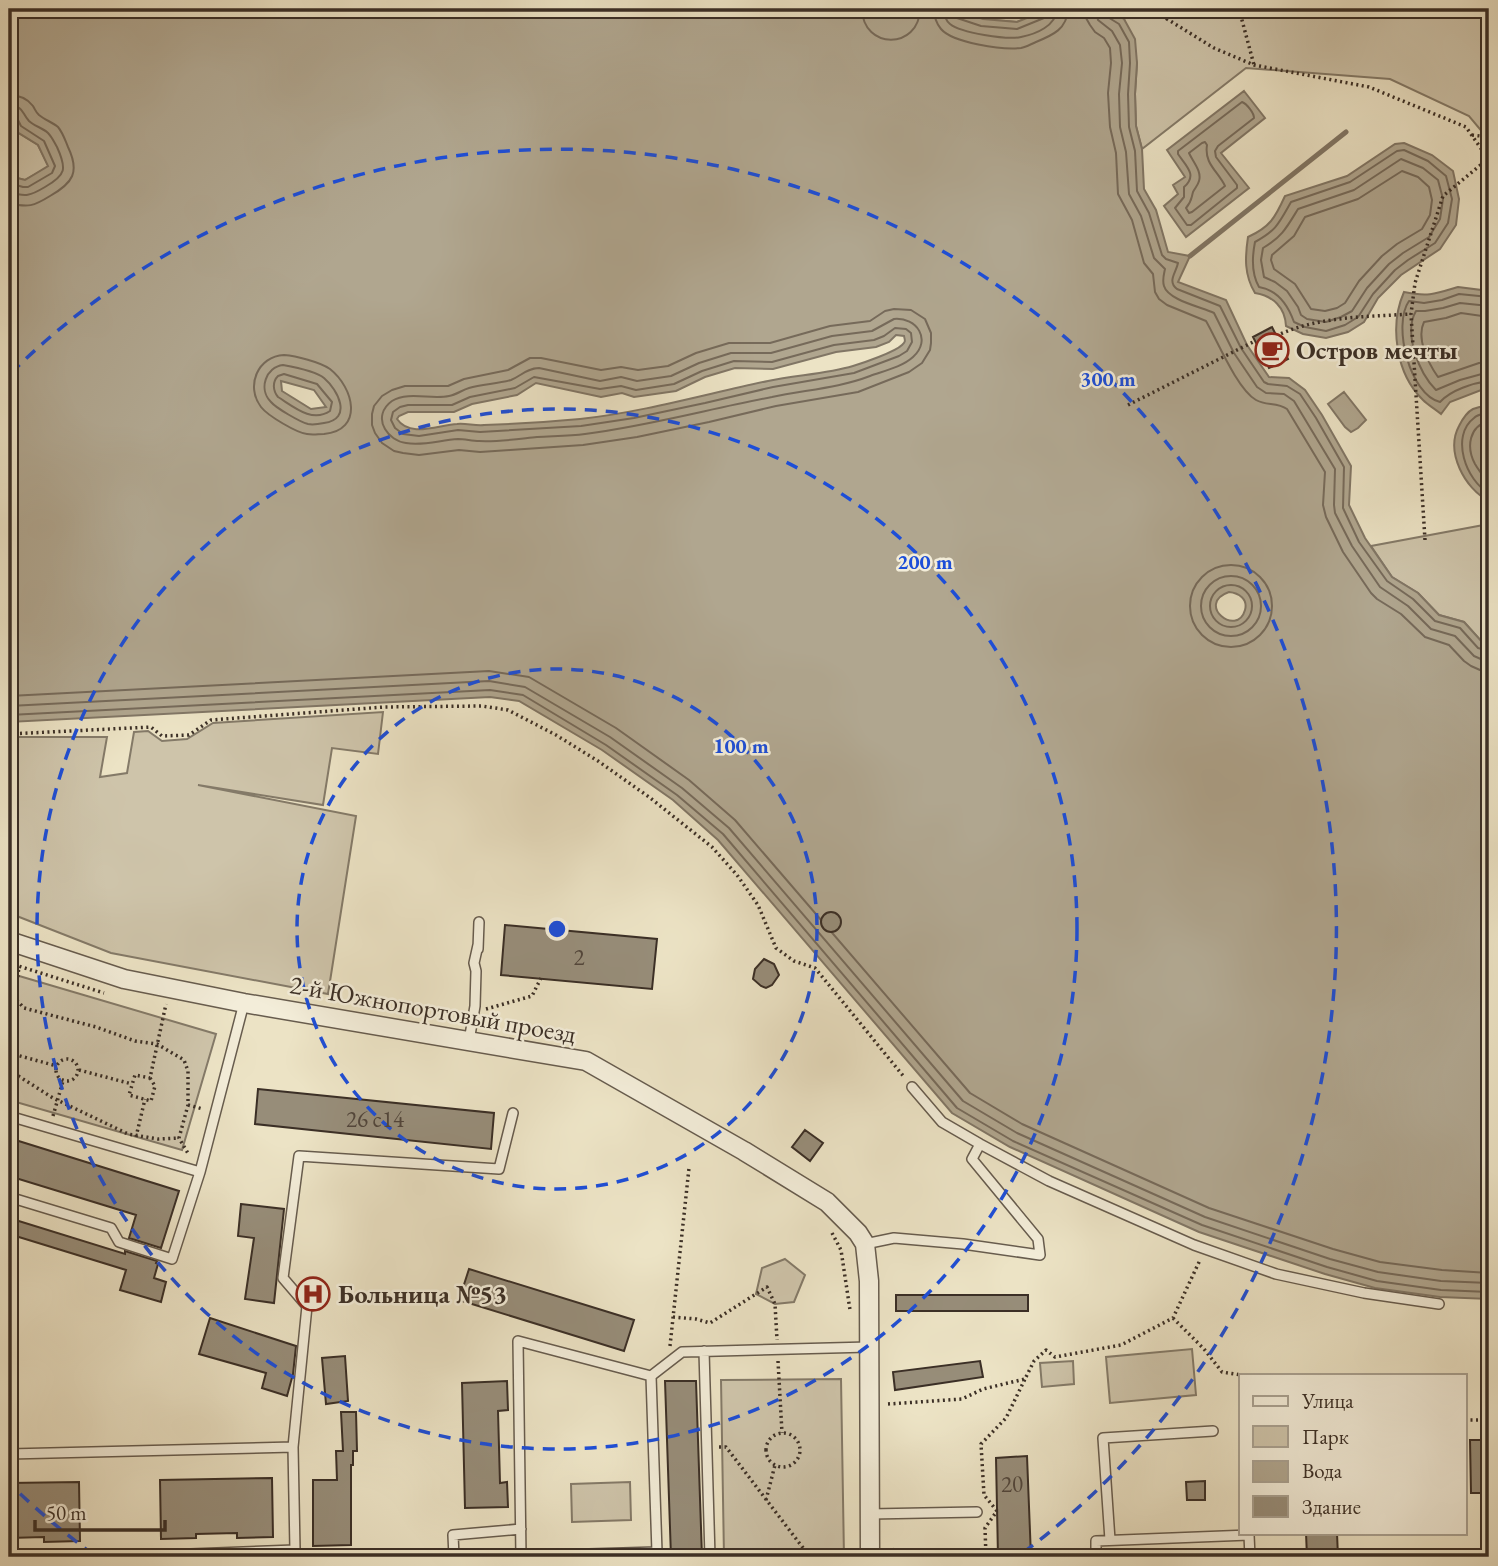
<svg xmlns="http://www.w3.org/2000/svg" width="1498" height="1566" font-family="'EB Garamond',serif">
<rect width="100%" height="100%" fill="#ece3c5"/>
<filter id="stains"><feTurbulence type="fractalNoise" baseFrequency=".00286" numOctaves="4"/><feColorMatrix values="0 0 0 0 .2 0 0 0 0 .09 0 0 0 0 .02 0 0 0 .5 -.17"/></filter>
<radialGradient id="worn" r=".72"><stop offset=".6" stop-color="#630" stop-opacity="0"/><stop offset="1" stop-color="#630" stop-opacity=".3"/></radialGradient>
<!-- green -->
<path fill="#cec4aa" stroke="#847a68" stroke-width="2" d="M954 9H1049L1017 22 983 19Z
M1107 9H1489V140L1469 116 1390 79 1246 68 1142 149 1136 126 1135 94 1137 63 1124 19Z
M9 110 14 130 38 145 49 167 25 180 9 176Z
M1489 524V645L1482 642 1464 622 1439 615 1418 593 1392 577 1371 546Z
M383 712 378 754 332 748 323 805 198 785 356 816 328 994 111 953 9 913V737H107L100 777 127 773 134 732 148 731 162 741 187 739 213 723Z
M9 973 216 1034 182 1150 9 1100Z
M785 1259 805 1275 794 1302 775 1304 756 1294 762 1268Z
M1192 1349 1196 1395 1110 1403 1106 1357Z
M1073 1361 1074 1384 1042 1387 1040 1363Z
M841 1379 844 1557H724L721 1380Z
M630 1482 631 1520 572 1522 571 1484Z"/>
<!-- water -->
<path fill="#b0a68f" stroke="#817665" stroke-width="2" fill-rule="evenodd" d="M9 9H885L891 14 897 9H954L983 19 1017 22 1049 9H1107L1124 19 1135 39 1137 63 1135 94 1136 126 1142 149 1144 189 1156 210 1168 252 1190 256 1178 282 1226 300 1247 345 1269 377 1289 378 1305 390 1322 415 1351 466 1349 505 1365 538 1392 577 1418 593 1439 615 1464 622 1482 642 1489 645V1299L1440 1297 1375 1288 1325 1274 1199 1232 1010 1147 952 1113 718 840 673 800 602 750 519 701 490 697 9 722V176L25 180 48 166 38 145 14 130 9 110ZM896 335 904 336C905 341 906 341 902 345 895 352 863 363 853 366 826 374 796 375 768 381 706 394 644 412 580 419 548 422 515 424 484 425 475 426 466 423 457 424 438 425 410 438 397 419L399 416 408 412H454L472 404 517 395 536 383 601 397 622 393 634 397 676 391 705 377 735 368 773 369 836 352 876 347 889 342ZM281 381 314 390 326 407 311 409 282 391ZM1229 592C1239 593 1248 599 1245 610 1237 638 1195 604 1229 592Z
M1244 91 1265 118 1221 153 1249 188 1186 237 1164 206 1178 194 1173 185 1185 177 1167 150Z
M1404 143 1432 155 1453 171 1459 199 1456 225 1440 249 1401 275 1378 298 1364 322 1348 332 1326 338 1303 334 1286 326C1285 307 1273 296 1255 293 1244 275 1245 257 1248 237 1270 227 1275 218 1285 196L1347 176 1395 144Z
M1458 287 1489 291V387L1450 402 1441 414C1435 409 1428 405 1423 400 1396 374 1389 326 1404 292 1428 297 1435 294 1458 287Z
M1344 392 1366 420 1358 428 1351 432 1345 427 1328 404Z
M1489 405V501C1465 489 1445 452 1459 426 1462 420 1467 412 1473 409 1478 407 1484 406 1489 405Z"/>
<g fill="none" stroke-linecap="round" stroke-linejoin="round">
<!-- shore -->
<path stroke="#766a5a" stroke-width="2" d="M862 9C863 50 919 50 920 9
M934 9C934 16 936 23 941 29 953 43 1002 50 1021 48 1026 47 1031 44 1036 42 1053 35 1067 29 1068 9
M944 9C945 15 945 20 950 24 961 33 1007 40 1021 37 1036 34 1056 26 1057 9
M953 9 954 14 957 18 981 26 1017 29 1044 18 1048 14V9
M1085 9 1086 18 1090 25 1095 32 1104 38 1110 48 1111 63 1108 93 1110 127 1116 153 1118 194 1132 220 1144 263 1153 274 1155 292 1159 299 1167 305 1206 321C1217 340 1237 389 1256 400 1266 406 1277 402 1287 409L1325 472 1323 505 1326 517 1343 552 1371 593 1377 599 1401 614 1425 637 1449 645 1464 661 1471 666 1480 670 1489 671
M1096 9 1098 20 1112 31 1120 45 1122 63 1119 94 1120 127 1126 152 1129 194 1141 216 1154 258 1165 269C1164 274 1162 280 1164 286 1168 300 1201 307 1214 313L1234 353 1257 387 1266 393 1284 394 1294 401 1335 469 1334 505 1335 513 1352 546 1380 587 1408 606 1431 629 1455 636 1474 656 1483 660H1489
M1105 9 1106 16 1119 24 1129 42 1130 63 1128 94 1129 127 1135 151 1137 191 1149 213 1162 255 1166 259 1178 263C1176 273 1167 281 1177 289L1220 306 1241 348 1264 382 1268 384 1287 386 1300 394 1316 418 1344 467 1343 508 1359 542 1387 581 1413 599 1435 621 1460 628 1478 648 1489 651
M9 95C18 95 27 98 33 106 36 111 35 111 39 115 45 120 52 122 58 127 63 133 65 140 68 147 80 172 73 183 50 196 34 206 28 208 9 203
M1242 102C1247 104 1254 113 1254 118L1218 146 1215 151 1216 157 1237 185V188L1191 225H1187L1175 208 1184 197V187C1198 175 1186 166 1178 154V151Z
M9 106C24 106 21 112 29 121 34 126 43 128 48 133 52 137 54 142 57 147 67 169 66 175 45 187 30 196 26 197 9 192
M9 114 16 116 21 126 44 141 55 166 52 173 28 187H23L9 183
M1205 142 1207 145C1204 164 1218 171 1225 186L1192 212 1189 213 1186 208C1192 201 1191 199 1193 192 1195 188 1198 185 1199 181 1202 171 1193 162 1189 153L1202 143Z
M1404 150 1428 161 1446 176 1452 199 1448 223 1435 243 1408 260 1395 270 1373 294 1358 317 1345 325 1326 331 1305 327 1294 322C1288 305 1278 290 1259 287 1251 273 1252 257 1255 242 1277 230 1279 223 1291 202L1350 182 1397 151Z
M1401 159 1423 168 1438 180 1443 199 1440 219 1429 237 1403 253 1389 264 1367 288 1352 311 1341 317 1326 322 1307 319 1301 315 1298 307 1287 291 1275 282 1264 277 1261 260 1263 248C1282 237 1287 227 1298 209L1354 190Z
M1402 171 1418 177 1429 187 1432 200 1430 215 1422 229 1397 244 1382 256 1359 281 1345 303 1337 308 1325 311 1311 309 1295 284 1274 269 1271 260 1272 255 1294 236 1305 217 1358 199Z
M1489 297 1459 294 1442 300 1424 303 1409 301C1392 325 1410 395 1440 402 1451 390 1473 383 1489 381
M1489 306 1460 303 1443 308 1425 311H1416C1403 333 1419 373 1436 390L1460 380 1489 372
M894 309 911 310 925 319 931 333V343L930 350 922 363 909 372 858 392 776 406 709 422 637 437 583 445 510 450 480 452 459 450 419 455 403 453 394 451 382 443 375 433 372 425V414L374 406 382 396 392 390 405 386H448L464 379 508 370 530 358H541L601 370 621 367 638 370 668 366 696 353 729 343H770L830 326 870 321 885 311Z
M1489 317 1461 313 1446 318 1424 322C1416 338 1428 363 1438 377L1479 363 1489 362
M894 319C917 317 932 340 913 357 902 367 884 371 870 376 839 388 804 390 772 397 709 409 648 426 585 434 569 436 553 436 537 437 518 439 499 442 479 441 472 441 465 439 458 439 440 440 424 446 406 443 397 442 389 436 385 429 379 419 382 408 392 401 409 391 431 400 449 396 456 395 462 390 469 388 482 384 497 384 511 380 521 376 527 368 539 368L600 381 621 377 637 381 671 376 699 363 731 353H771L832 336 872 331Z
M895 328 906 329 911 333 912 342 907 351 899 356 854 373 773 387 705 403 634 418 581 426 480 432 458 430 419 436 403 434 395 428 391 420 393 412 400 407 408 405H452L470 397 515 388 534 377 600 389 621 386 636 390 674 384 702 371 734 361 772 362 834 345 874 340 884 336Z
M284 355C296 356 320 362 330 369 354 388 364 430 324 434 318 434 313 435 307 434 297 433 268 416 261 407 245 386 258 356 284 355Z
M283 365C294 367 317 372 324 378 338 390 353 419 324 423 319 424 313 425 308 424 300 422 276 408 271 402 258 389 266 367 283 365Z
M284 374 317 384 332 402 330 411C312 423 294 407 278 397 273 391 272 382 278 376Z
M1489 412C1484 414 1478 414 1474 418 1450 436 1466 481 1489 493
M1489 421C1469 426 1466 447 1475 464 1479 471 1484 477 1489 483
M1190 606a41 41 0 1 1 82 0a41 41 0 1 1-82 0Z
M1201 606a30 30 0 1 1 60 0a30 30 0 1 1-60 0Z
M1210 606a21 21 0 1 1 42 0a21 21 0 1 1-42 0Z
M9 696 489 671 529 677 616 728 689 780 735 820 970 1093 1022 1124 1209 1208 1333 1249 1380 1262 1442 1270 1489 1273
M9 706 489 681 525 687 610 737 682 788 729 828 963 1101 1017 1133 1205 1217 1330 1259 1378 1272 1441 1281 1489 1283
M9 715 490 690 523 695 606 745 677 795 723 834 957 1108 1013 1141 1202 1225 1327 1267 1377 1281 1441 1290 1489 1292"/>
<!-- stream -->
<path stroke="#817665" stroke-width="5" d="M1190 256 1346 132"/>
</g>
<!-- building -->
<path fill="#978d79" stroke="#3b2f26" stroke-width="2" d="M1272 327 1288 359 1269 368 1253 337Z
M821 922a10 10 0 1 1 20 0a10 10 0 1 1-20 0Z
M505 925 657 939 652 989 501 975Z
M764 959 774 964 779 975 772 985 766 988 761 986 753 979 755 969Z
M258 1089 494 1113 491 1149 255 1124Z
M805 1130 823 1143 810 1161 792 1147Z
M9 1138 179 1191 161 1248 129 1238 136 1215 9 1176Z
M241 1204 284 1209 274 1303 245 1299 254 1238 238 1236Z
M9 1218 125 1254V1251L157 1261 156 1263 158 1264 154 1278 166 1282 161 1302 120 1290 126 1270 9 1234Z
M469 1269 634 1320 624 1351 459 1300Z
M896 1295H1028V1311H896Z
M210 1318 296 1346 293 1374 287 1396 262 1388 266 1373 199 1354Z
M345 1356 348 1401 326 1404 322 1358Z
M980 1361 983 1377 895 1390 893 1372Z
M507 1381 508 1410 498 1411 500 1483 507 1482 508 1507 465 1508 462 1383Z
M665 1381H696L702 1557H671Z
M341 1412H356L357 1451H353V1465H351V1545L313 1546V1480H337L336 1451H343Z
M1470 1440H1489V1493H1471Z
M1027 1456 1031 1557H998L996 1458Z
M272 1478 273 1537 237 1538V1533L196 1534V1538L161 1539 160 1480Z
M1205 1481V1500H1187L1186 1482Z
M79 1482 80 1541 44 1542V1537L9 1538V1483Z
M1306 1533H1337L1338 1557H1307Z"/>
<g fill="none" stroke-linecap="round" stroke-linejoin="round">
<defs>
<path id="service" d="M478 949 479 922
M469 1041 475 1006 476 971 474 963 478 945
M912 1087 942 1122 980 1144 1049 1181 1194 1245 1276 1274 1364 1293 1439 1304
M9 1116 200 1172 244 1003
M9 1197 111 1228 119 1242 172 1259 200 1172
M865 1244 894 1238 963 1244 1040 1255 1038 1239 972 1159 980 1144
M518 1341 651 1376 657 1552 521 1556Z
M704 1351 710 1557
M651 1376 682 1352 869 1347
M9 1454 293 1447
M870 1514 977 1512
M1110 1540 1103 1438 1213 1431
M112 1557 295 1550 293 1447 307 1306 283 1278 299 1156 499 1169 513 1113
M454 1557 453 1535 521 1529
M1096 1557V1541L1249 1535 1250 1557"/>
<path id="minor" d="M9 941 124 979 244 1003 586 1061 744 1151 827 1202 858 1233 865 1244 869 1281 870 1557"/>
</defs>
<!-- service casing -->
<use href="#service" stroke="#675c4e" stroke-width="12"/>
<!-- minor casing -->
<use href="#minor" stroke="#675c4e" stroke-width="21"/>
<!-- path -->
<path stroke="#3b2f26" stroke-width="3.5" stroke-dasharray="2 3.5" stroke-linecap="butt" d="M1161 9 1167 19 1214 48 1254 65 1369 87 1466 127 1489 160
M1239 9 1254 65
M1472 135 1489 137
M9 150 19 161 9 170
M1276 336C1318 316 1365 317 1411 314
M1128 405 1255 341
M1425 540 1411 314 1415 283 1443 196 1489 158
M9 734 151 727 162 736 189 735 211 720 384 707 482 706 508 710 556 735 598 761 649 797 712 847 737 875 758 905 776 948 794 961 815 968 905 1078
M9 963 104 993
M13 996 24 1008 96 1027 135 1041 157 1044 184 1060 188 1071V1105L179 1138 189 1155
M9 1003 17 984 19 966
M486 1009 532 996 541 978
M9 1034H11L9 1041
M9 1053 57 1066
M56 1070a11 11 0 1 1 22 0a11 11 0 1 1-22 0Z
M9 1070 53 1098 128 1134 158 1139 179 1138
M79 1070 132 1084
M150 1078 155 1086 151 1101 129 1095 135 1075 150 1078 166 1004
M188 1105 203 1109
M53 1116 63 1081
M136 1137 145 1099
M832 1233 841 1250 850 1310
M673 1317 696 1319 710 1323 767 1287 775 1304 777 1340
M1173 1318 1204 1349 1222 1372 1241 1375
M670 1346 689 1168
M778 1361 782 1433
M888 1404 962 1399 983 1389 1025 1379 1034 1361 1046 1350 1055 1357 1121 1345 1173 1318 1200 1260
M1465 1420H1489
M766 1450a17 17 0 1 1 34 0a17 17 0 1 1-34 0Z
M719 1447H726L810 1557
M766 1500 775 1465
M997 1511 984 1495 981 1444 1006 1418 1025 1379
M892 1549 902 1557
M800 1557 801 1546
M986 1557 985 1528 997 1511"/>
<!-- service -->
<use href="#service" stroke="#f3edd9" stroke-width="9"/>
<!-- minor -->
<use href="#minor" stroke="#f3edd9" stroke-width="18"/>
</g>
<!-- distance rings -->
<g fill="none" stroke="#1d4ed8" stroke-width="3.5" stroke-dasharray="12 9">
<circle cx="557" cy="929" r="260"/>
<circle cx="557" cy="929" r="520"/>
<path d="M94 1555A779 779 0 0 1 11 1485M11 373A779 779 0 1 1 1020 1555"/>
</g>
<!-- icons -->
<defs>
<symbol id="cafe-ring" viewBox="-11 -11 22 22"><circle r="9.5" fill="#f3edd9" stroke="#8f2418" stroke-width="1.5"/><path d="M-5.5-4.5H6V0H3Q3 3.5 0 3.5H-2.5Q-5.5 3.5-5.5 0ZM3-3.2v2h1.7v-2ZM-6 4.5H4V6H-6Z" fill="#8f2418"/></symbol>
<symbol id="hospital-ring" viewBox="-11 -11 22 22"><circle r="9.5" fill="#f3edd9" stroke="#8f2418" stroke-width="1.5"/><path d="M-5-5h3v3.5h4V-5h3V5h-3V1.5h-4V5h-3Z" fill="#8f2418"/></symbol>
</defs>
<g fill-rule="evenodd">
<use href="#cafe-ring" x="1253" y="331" width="38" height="38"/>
<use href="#hospital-ring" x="294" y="1275" width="38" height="38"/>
</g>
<g text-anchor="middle" stroke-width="5" stroke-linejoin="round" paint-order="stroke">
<!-- number labels -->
<g font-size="23" fill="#52463b">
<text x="579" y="965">2</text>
<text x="375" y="1127">26 с14</text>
<text x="1012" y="1492">20</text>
</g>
<!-- poi labels -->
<g font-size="26" font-weight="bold" fill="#3b2f26" stroke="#f3edd9" text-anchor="start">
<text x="1296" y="359">Остров мечты</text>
<text x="338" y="1303">Больница №53</text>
</g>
<!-- street labels -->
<g font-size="26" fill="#3b2f26" stroke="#f3edd9">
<text transform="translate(433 1009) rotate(10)" y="9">2-й Южнопортовый проезд</text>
</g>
</g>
<circle cx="557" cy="929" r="10" fill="#1d4ed8" stroke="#f3edd9" stroke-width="3.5"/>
<g font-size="21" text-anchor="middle" font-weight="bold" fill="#1d4ed8" stroke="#f3edd9" stroke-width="5" stroke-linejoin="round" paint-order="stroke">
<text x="1108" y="386">300 m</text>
<text x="925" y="569">200 m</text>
<text x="741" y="753">100 m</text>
</g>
<!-- margin -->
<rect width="1498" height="1566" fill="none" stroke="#ece3c5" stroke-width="35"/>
<rect x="10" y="10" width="1477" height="1545" fill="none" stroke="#3b2f26" stroke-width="3.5"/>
<rect x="18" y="18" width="1463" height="1531" fill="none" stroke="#3b2f26" stroke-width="2"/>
<!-- legend -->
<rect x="1239" y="1374" width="228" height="161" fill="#f3edd9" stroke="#a9a191" stroke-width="2"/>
<rect x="1253" y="1396" width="35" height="10" fill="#f3edd9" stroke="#a9a191" stroke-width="2"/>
<text x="1302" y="1408" font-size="21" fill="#3b2f26">Улица</text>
<rect x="1253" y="1426" width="35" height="21" fill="#cec4aa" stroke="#a9a191" stroke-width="2"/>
<text x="1302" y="1444" font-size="21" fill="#3b2f26">Парк</text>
<rect x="1253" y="1461" width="35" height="21" fill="#b0a68f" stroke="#a9a191" stroke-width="2"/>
<text x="1302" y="1478" font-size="21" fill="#3b2f26">Вода</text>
<rect x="1253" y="1496" width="35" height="21" fill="#978d79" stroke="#a9a191" stroke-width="2"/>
<text x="1302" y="1514" font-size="21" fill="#3b2f26">Здание</text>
<!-- scale -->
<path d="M35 1520v10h130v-10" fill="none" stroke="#3b2f26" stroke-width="3.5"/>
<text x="46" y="1520" font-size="21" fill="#3b2f26" stroke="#f3edd9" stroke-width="5" paint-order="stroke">50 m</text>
<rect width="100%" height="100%" filter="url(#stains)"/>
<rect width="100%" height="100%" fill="url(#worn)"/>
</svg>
